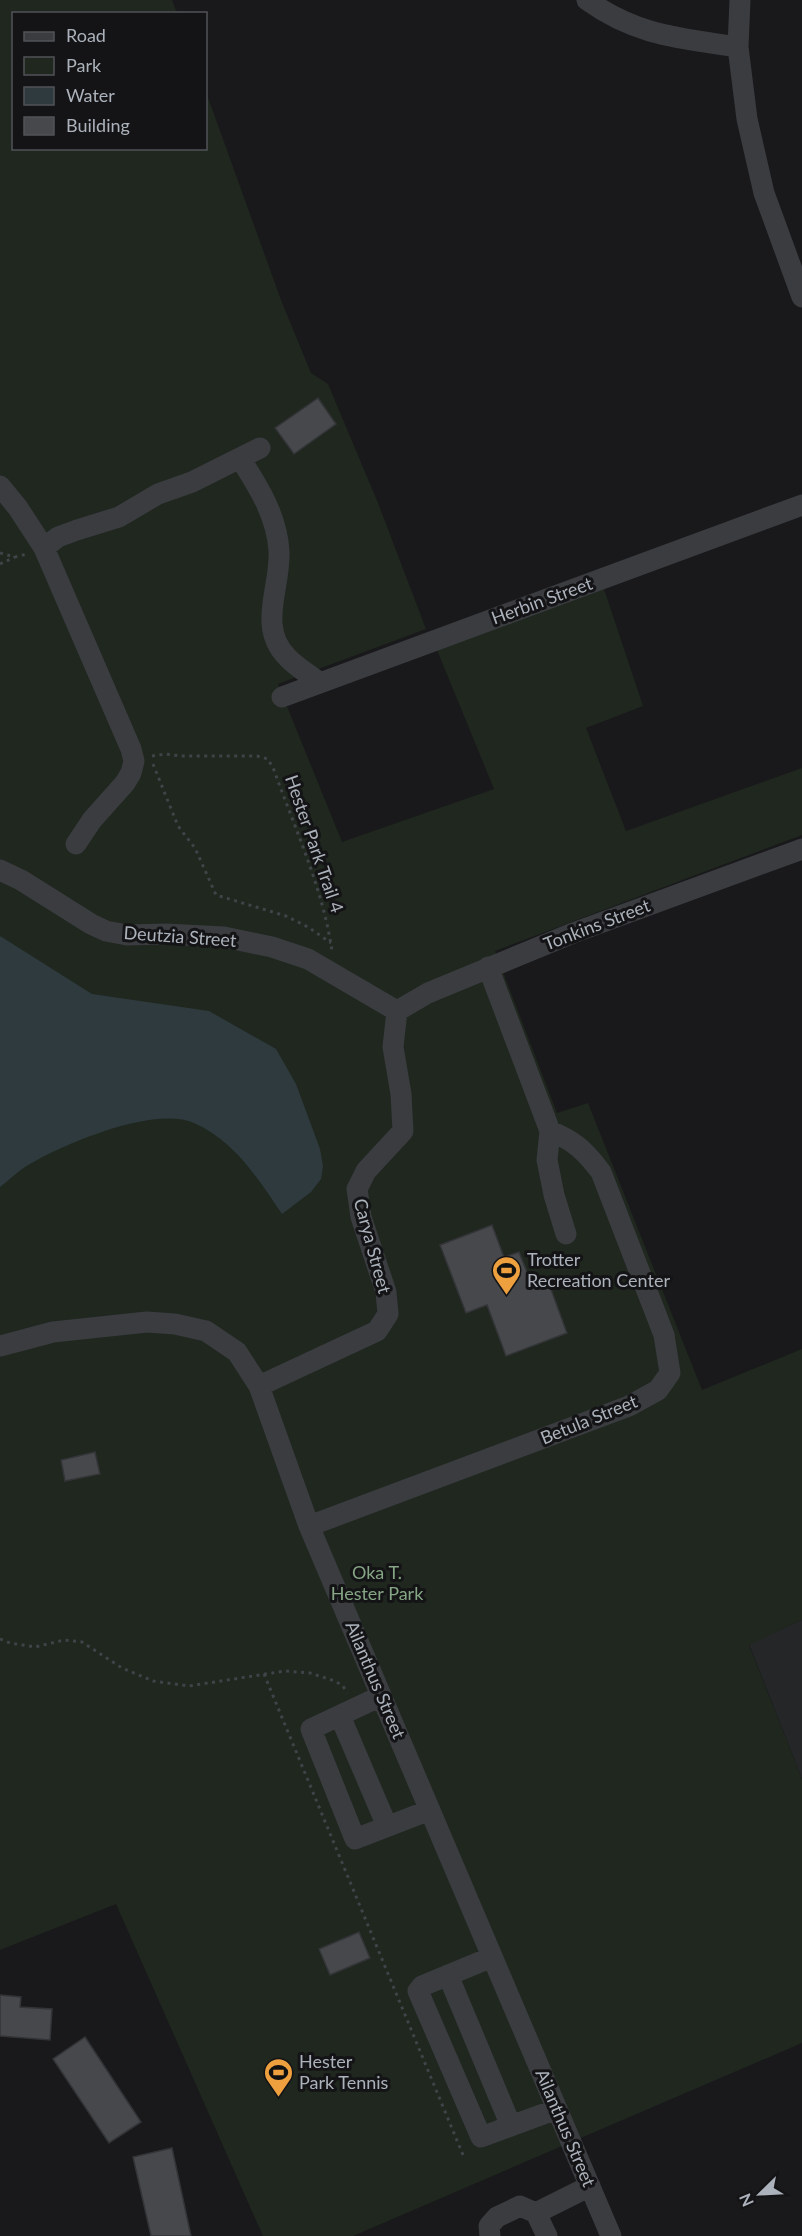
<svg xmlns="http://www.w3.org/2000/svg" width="802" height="2236" font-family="Lato,sans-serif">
<rect width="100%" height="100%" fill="#19191b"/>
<!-- built -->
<path fill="#252628" d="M802 1620V1779L749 1644Z"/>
<!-- green -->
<path fill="#1f271f" d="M0 0H172L177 13 14 14V148H206V92L281 300 311 373 328 384 378 503 426 629 278 684 342 842 494 789 437 650 604 589 643 706 586 728 626 831 802 768V835L495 951 557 1113 588 1103 702 1390 802 1349V1620L749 1645 802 1779V2043L353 2236H263L116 1904 0 1950Z"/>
<!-- water -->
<path fill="#2f3a3f" d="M0 936 92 994 209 1011 276 1049 296 1084 320 1149 323 1166 321 1179 311 1192 282 1214C258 1179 235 1141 194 1123 154 1105 60 1145 25 1167 16 1173 8 1181 0 1187Z"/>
<!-- building -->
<path fill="#46484b" stroke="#333437" stroke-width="1.5" d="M318 398 336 424 294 454 275 428Z
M492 1225 504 1257 519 1252 533 1287 548 1281 567 1333 506 1356 487 1305 466 1313 440 1245Z
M95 1452 100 1474 65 1481 61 1460Z
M359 1932 370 1958 330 1975 319 1949Z
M0 1995 21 1997 20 2007 52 2009 50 2040 0 2036Z
M85 2037 141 2122 109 2143 53 2059Z
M172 2148 191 2236H151L133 2157Z"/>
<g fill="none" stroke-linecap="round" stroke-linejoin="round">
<!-- path -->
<path stroke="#404347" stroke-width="3" stroke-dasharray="3 4.5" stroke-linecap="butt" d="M0 553 15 557 27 554
M0 564 15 557
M152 756 165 754 181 756H257L268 759 274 770C295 829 323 889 332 951
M153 764 178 826 195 848 216 895 286 916 308 927 331 943
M0 1639 10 1643 35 1647 64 1640 82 1642 122 1668 153 1681 189 1686 285 1671 310 1673 335 1681 343 1686 347 1693
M264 1674 463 2155"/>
<!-- minor -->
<path stroke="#3a3c40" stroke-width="21" d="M587 0C637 36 680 38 738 47
M740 0 738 47 747 119 764 193 802 297
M240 458C258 486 277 516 279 551 281 588 257 626 287 657 296 667 309 674 320 683
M0 486 18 508 44 548 131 749 134 761 131 773 125 783 92 820 76 844
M44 548 58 537 77 530 119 517 158 494 192 482 260 448
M282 697 802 505
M0 870 21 880 91 924 106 931 127 935 166 934 224 937 272 947 308 959 397 1011
M397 1011 428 993 573 933 802 849
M550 1131 547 1160 554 1195 566 1234
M0 1346 53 1332 147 1322 175 1324 206 1331 237 1352 259 1386 309 1526 611 2236
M259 1386 377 1331 388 1314 386 1292 361 1217 357 1189 366 1171 403 1131 401 1094 393 1047 397 1011
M309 1526 629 1406 658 1390 670 1373 664 1335 601 1172C585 1151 575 1141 550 1131L488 967
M381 1696 311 1729 355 1839 430 1810
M340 1716 387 1826
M492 1957 422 1986 418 1991 481 2137 557 2109
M448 1975 511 2126
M490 2236 489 2226 497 2217 520 2206 536 2213
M547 2236 536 2213 590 2186"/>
</g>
<!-- icons -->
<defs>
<symbol id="stadium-pin" viewBox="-11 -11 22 30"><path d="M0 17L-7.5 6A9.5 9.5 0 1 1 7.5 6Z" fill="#eea03f" stroke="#141416"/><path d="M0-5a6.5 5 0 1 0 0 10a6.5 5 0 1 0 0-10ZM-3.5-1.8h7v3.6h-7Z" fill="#111"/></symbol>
</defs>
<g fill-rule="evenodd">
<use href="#stadium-pin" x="490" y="1254" width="33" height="45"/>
<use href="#stadium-pin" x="262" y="2056" width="33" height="45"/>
</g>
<g text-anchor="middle" stroke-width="6" stroke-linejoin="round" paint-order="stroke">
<!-- street labels -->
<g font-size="18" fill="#acb2bb" stroke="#141416">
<text transform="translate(542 601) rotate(-20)" y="6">Herbin Street</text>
<text transform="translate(314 844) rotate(71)" y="6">Hester Park Trail 4</text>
<text transform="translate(597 925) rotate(-21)" y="6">Tonkins Street</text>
<text transform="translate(180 937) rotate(4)" y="6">Deutzia Street</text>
<text transform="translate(372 1246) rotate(75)" y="6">Carya Street</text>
<text transform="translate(589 1420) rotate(-22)" y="6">Betula Street</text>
<text transform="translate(375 1680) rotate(67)" y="6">Ailanthus Street</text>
<text transform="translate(565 2128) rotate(67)" y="6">Ailanthus Street</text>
</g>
<!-- poi labels -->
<g font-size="18" fill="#acb2bb" stroke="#141416" text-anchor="start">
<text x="527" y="1266">Trotter<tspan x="527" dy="21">Recreation Center</tspan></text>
<text x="299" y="2068">Hester<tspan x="299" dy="21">Park Tennis</tspan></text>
</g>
<!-- park labels -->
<g font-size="18" fill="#85a584" stroke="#141416">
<text x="377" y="1579">Oka T.<tspan x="377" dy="21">Hester Park</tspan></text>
</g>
</g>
<!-- legend -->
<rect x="12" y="12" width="195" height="138" fill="#141416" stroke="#515358" stroke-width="1.5"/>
<rect x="24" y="32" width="30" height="9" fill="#3a3c40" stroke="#515358" stroke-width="1.5"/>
<text x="66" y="42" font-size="18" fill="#acb2bb">Road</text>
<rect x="24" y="57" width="30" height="18" fill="#1f271f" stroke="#515358" stroke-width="1.5"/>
<text x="66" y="72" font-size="18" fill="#acb2bb">Park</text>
<rect x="24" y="87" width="30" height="18" fill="#2f3a3f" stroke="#515358" stroke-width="1.5"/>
<text x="66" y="102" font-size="18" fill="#acb2bb">Water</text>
<rect x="24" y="117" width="30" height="18" fill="#46484b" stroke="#515358" stroke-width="1.5"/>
<text x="66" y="132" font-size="18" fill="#acb2bb">Building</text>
<!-- north arrow -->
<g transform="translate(760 2194) rotate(246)" stroke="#141416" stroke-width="4.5" paint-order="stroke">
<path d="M0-4.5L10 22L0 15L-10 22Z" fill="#acb2bb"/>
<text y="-9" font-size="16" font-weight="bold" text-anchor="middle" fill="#acb2bb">N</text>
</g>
</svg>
